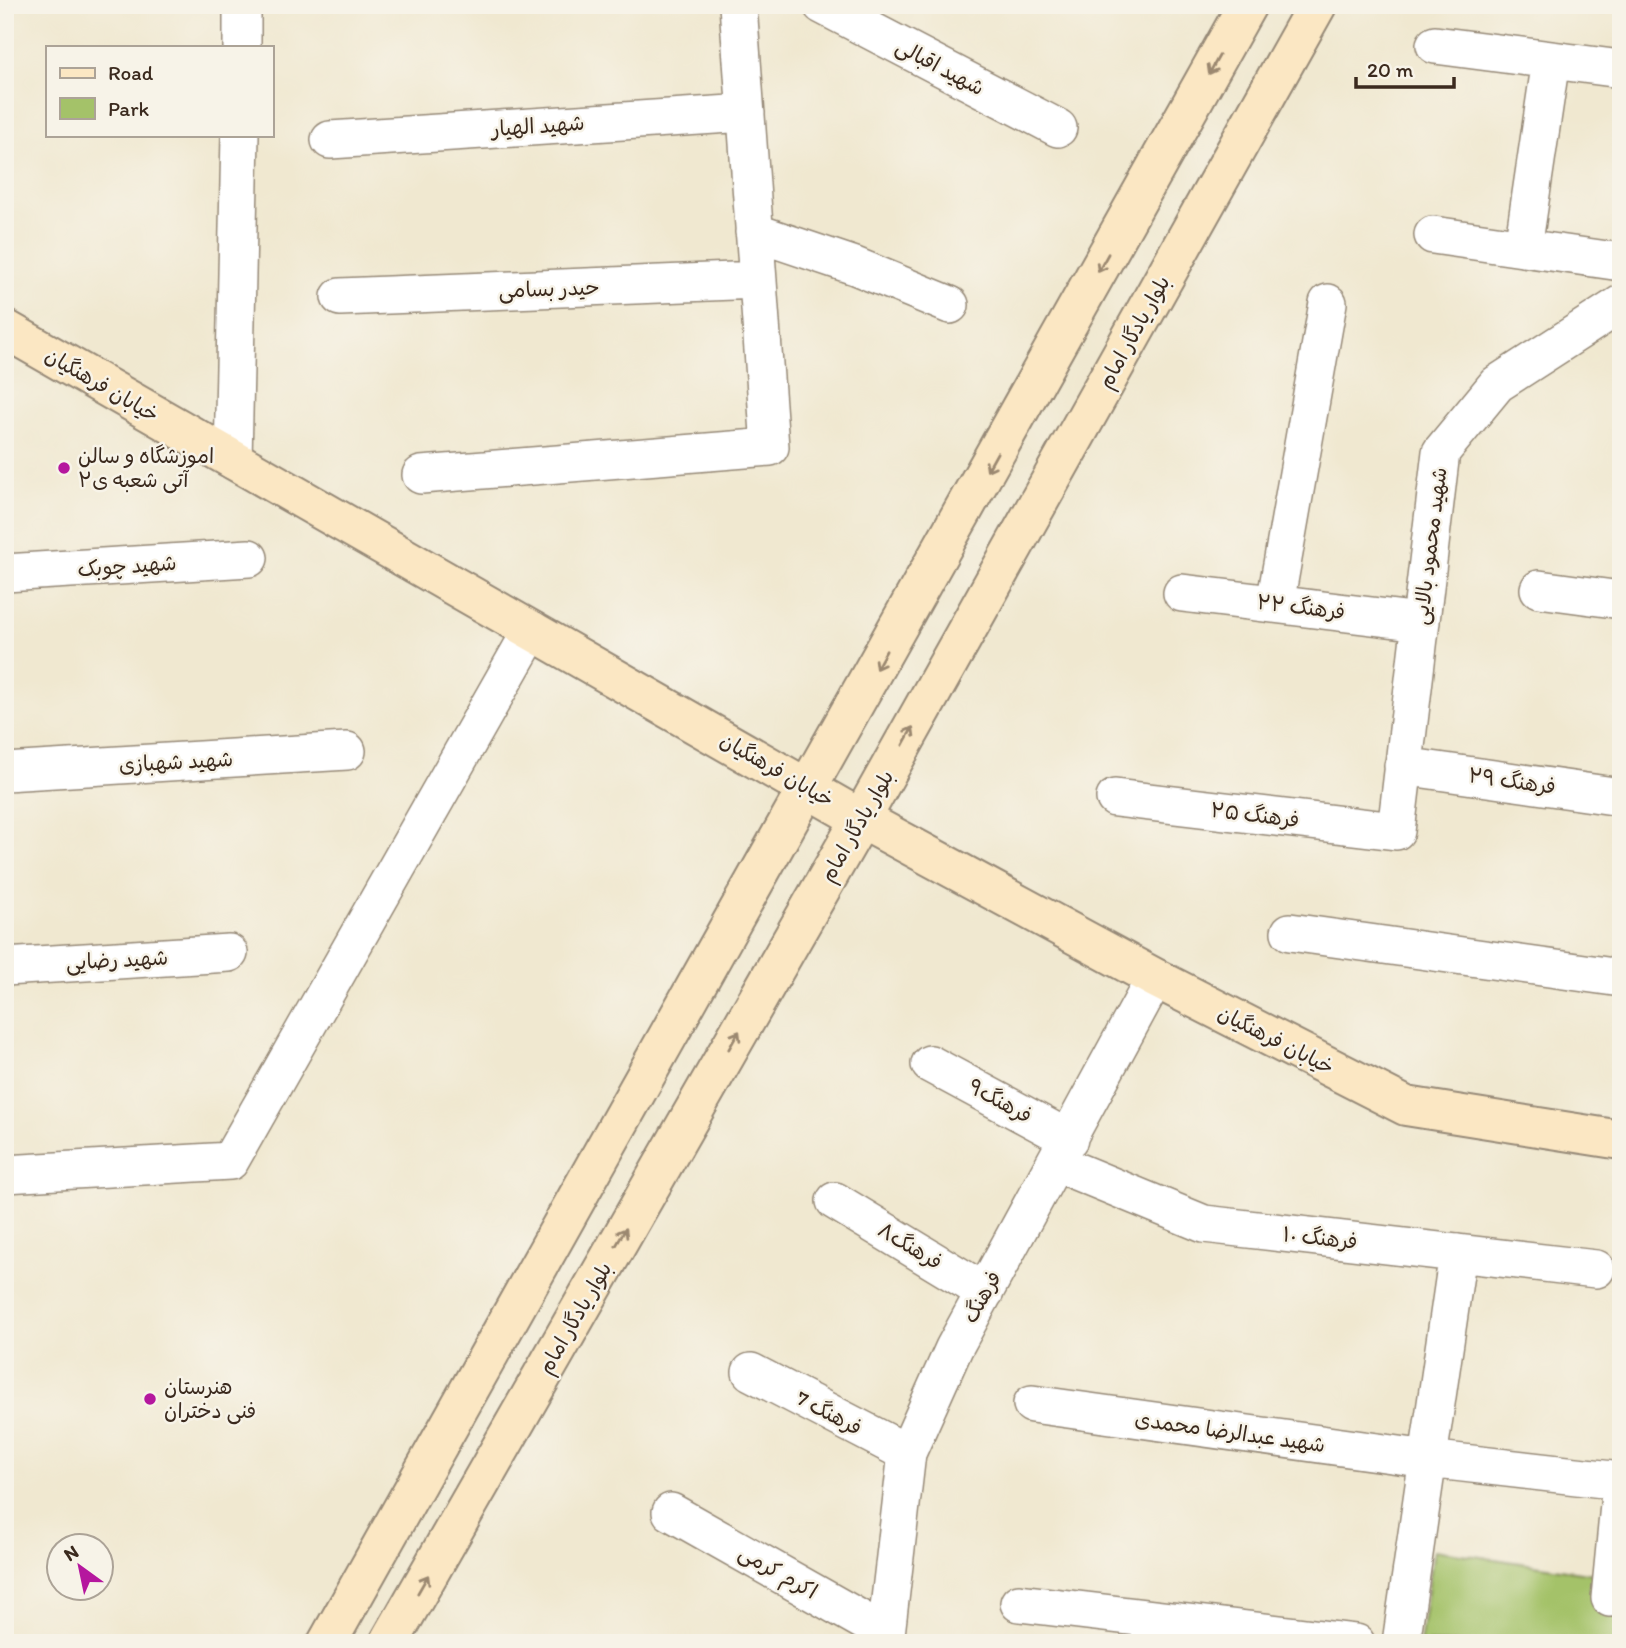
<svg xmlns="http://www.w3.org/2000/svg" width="1626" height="1648" font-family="Itim,'Playpen Sans Arabic',sans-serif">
<rect width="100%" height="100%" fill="#f7f3e8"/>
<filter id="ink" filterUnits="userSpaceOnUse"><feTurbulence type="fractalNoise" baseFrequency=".0143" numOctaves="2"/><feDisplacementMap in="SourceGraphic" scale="14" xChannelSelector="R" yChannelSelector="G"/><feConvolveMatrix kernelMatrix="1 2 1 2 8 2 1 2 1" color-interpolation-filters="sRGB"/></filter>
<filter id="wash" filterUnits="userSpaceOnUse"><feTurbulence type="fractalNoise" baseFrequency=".00686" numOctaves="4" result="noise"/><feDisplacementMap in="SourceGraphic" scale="28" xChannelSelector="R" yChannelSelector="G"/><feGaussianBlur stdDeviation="1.57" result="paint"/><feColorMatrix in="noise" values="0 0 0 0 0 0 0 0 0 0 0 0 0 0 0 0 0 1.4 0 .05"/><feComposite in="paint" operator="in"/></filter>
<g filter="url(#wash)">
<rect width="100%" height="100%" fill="#f0e8d0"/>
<!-- green -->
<path fill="#a4c269" stroke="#707644" stroke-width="2" d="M1434 1550 1621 1578V1643H1420Z"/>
</g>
<g filter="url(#ink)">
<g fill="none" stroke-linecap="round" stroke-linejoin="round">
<defs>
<path id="street" d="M822 5 1058 128
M1435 45 1621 69
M242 47V5
M330 140 746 113
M754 232 855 266 950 305
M1433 235 1621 262
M1523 248 1551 60
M340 297 758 280
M233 460 240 135
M421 475 770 447 738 5
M5 573 249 558
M1539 589 1621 600
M1182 593 1421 622
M1275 604 1328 303
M1403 766 1621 797
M5 772 347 751
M1115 798 1396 831 1441 452 1497 384 1621 304
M1290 932 1621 978
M5 967 229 953
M930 1064 1069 1139
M1056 1163 1204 1224 1596 1269
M5 1174 230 1161 532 630
M835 1201 985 1292
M751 1372 907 1453
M1032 1404 1428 1459 1621 1481
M671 1512 885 1633
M1610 1598 1621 1484
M1019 1603 1356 1643
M885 1643 907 1453 954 1348 1155 978
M1401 1643 1458 1253"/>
<path id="secondary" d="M5 329 861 819 1155 978 1406 1106 1621 1140
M327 1643 1247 5
M389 1643 861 819 1317 5"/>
</defs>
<!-- street casing -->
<use href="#street" stroke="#968977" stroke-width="40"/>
<!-- secondary casing -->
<use href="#secondary" stroke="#968977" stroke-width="42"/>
<!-- street -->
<use href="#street" stroke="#fff" stroke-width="37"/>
<!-- secondary -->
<use href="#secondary" stroke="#fbe7c3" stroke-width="38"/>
</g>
<!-- one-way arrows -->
<defs><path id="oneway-shaft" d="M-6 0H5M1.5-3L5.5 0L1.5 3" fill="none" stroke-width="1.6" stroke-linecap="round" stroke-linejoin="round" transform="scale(1.75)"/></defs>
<g stroke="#9b8870">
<use href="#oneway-shaft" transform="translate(1214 65) rotate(119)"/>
<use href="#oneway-shaft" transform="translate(1103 263) rotate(119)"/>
<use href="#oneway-shaft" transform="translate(992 462) rotate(119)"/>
<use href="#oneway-shaft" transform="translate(881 660) rotate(119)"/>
<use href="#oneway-shaft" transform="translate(908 736) rotate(-61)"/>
<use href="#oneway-shaft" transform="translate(734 1040) rotate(-60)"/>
<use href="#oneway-shaft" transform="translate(621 1237) rotate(-60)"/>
<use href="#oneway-shaft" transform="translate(423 1584) rotate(-60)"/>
</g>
</g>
<!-- markers -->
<g fill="#b5179e" stroke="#f7f3e8" stroke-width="2.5">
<circle cx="64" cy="468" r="7"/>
<circle cx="150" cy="1399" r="7"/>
</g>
<g text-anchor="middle" stroke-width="5" stroke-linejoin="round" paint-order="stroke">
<!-- street labels -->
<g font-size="21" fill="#3b2a1e" stroke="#f7f3e8">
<text transform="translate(940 67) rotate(28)" y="7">شهید اقبالی</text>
<text transform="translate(538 126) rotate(-4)" y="7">شهید الهیار</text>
<text transform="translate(549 289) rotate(-2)" y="7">حیدر بسامی</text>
<text transform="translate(1134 332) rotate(-61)" y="7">بلوار یادگار امام</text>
<text transform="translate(102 385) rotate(30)" y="7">خیابان فرهنگیان</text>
<text transform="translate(1430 546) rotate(-83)" y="7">شهید محمود بالایی</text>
<text transform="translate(127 566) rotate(-4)" y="7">شهید چوبک</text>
<text transform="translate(1301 607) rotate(7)" y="7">فرهنگ ۲۲</text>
<text transform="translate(176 762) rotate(-3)" y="7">شهید شهبازی</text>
<text transform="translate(777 770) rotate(30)" y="7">خیابان فرهنگیان</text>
<text transform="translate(1512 781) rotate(8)" y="7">فرهنگ ۲۹</text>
<text transform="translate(1255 815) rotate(7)" y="7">فرهنگ ۲۵</text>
<text transform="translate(857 826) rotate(-60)" y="7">بلوار یادگار امام</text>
<text transform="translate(117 960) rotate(-3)" y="7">شهید رضایی</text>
<text transform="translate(1276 1040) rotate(27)" y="7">خیابان فرهنگیان</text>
<text transform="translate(1000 1101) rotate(29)" y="7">فرهنگ۹</text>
<text transform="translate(1320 1238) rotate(6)" y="7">فرهنگ ۱۰</text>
<text transform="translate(910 1246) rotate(31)" y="7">فرهنگ۸</text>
<text transform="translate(982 1297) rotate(-61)" y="7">فرهنگ</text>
<text transform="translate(575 1318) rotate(-60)" y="7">بلوار یادگار امام</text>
<text transform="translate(829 1413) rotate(28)" y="7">فرهنگ 7</text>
<text transform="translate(1230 1432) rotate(8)" y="7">شهید عبدالرضا محمدی</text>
<text transform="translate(778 1572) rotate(30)" y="7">اکرم کرمی</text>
</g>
<!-- poi labels -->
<g font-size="21" fill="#3b2a1e" stroke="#f7f3e8" text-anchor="start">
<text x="78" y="463">اموزشگاه و سالن<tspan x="78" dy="24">آتی شعبه ی۲</tspan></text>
<text x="164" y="1394">هنرستان<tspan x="164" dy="24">فنی دختران</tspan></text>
</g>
</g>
<!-- margin -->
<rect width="1626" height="1648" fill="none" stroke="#f7f3e8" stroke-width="28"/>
<!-- legend -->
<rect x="46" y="46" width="228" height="91" fill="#f7f3e8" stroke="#aca397" stroke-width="2"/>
<rect x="60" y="68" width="35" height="10" fill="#fbe7c3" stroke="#aca397" stroke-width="2"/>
<text x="108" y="80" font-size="21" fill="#3b2a1e">Road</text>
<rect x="60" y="98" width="35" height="21" fill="#a4c269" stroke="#aca397" stroke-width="2"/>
<text x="108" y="116" font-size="21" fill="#3b2a1e">Park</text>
<!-- north arrow -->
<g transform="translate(80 1567) rotate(327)"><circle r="33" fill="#f7f3e8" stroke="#aca397" stroke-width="2"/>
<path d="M0-5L12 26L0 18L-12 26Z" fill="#b5179e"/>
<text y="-10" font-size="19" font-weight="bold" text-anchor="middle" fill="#3b2a1e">N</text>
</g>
<!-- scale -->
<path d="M1356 77v10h98v-10" fill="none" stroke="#3b2a1e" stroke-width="3.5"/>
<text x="1367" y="77" font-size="21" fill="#3b2a1e" stroke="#f7f3e8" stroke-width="5" paint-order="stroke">20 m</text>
</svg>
